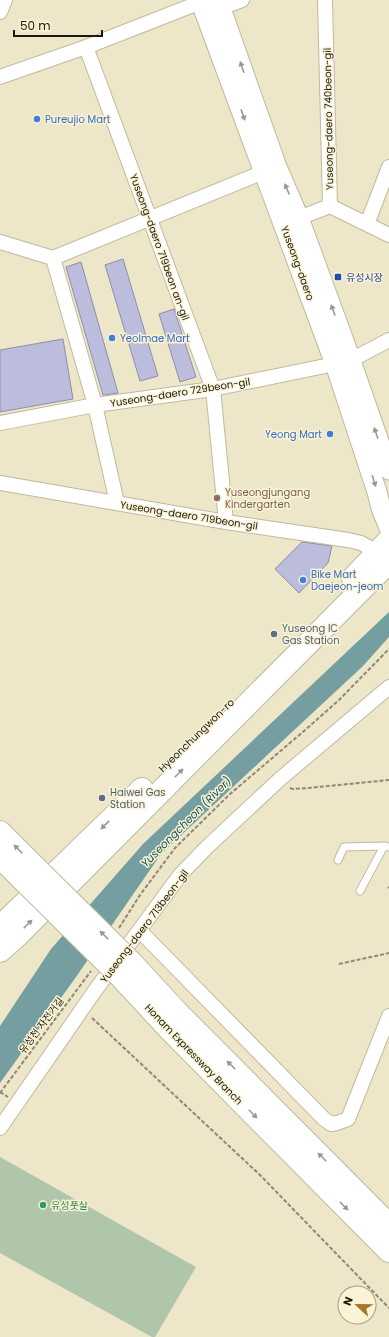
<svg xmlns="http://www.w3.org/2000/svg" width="389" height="1337" font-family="Poppins,'Noto Sans KR',sans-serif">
<rect width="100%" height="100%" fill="#ede6c9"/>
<!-- green -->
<path fill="#afc6ab" d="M0 1157 196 1267 155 1337H152L0 1253Z"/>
<!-- water -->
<path fill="#749ea0" d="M389 612V637L363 666 161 854 76 977 0 1083V1026L51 949 143 844Z"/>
<!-- building -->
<path fill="#bcbcdd" stroke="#8d8ea9" d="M123 259 158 376 140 381 105 265Z
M81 262 118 393 103 395 66 267Z
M174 309 196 377 180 382 159 314Z
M63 339 73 399 0 412V350Z
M302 542 332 546 328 563 299 593 275 569Z"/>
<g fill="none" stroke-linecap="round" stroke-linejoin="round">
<defs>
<path id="lane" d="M338 860 344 847 384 846 389 847
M360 891 384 846"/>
<path id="street" d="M325 0 330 206
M0 12 5 0
M86 47 213 389 226 522
M0 77 86 47 201 2 221 8 242 0
M330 206 389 235
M299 218 330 206
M367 224 389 167
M0 242 53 258 271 169
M53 258 95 405 117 503
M351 360 389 340
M0 423 95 405 213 389 335 364
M0 483 226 522 348 540 361 543 377 552
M140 931 324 1119 331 1124 337 1123 348 1119 389 1016
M0 1128 94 992 180 875 207 847 280 779 389 687"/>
<path id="secondary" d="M200 0 335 364 377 492 381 508 389 528
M218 0 277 167 299 218 343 338 389 470"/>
<path id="primary" d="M353 578 389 540
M0 927 142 789
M0 951 17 936 389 562"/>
<path id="highway" d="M0 832 35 867
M0 857 23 880
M131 962 177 1012 389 1225
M119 975 170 1030 389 1251"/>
</defs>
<!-- lane casing -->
<use href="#lane" stroke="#c0b99d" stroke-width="9"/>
<!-- street casing -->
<use href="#street" stroke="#c0b99d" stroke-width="16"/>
<!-- secondary casing -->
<use href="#secondary" stroke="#c0b99d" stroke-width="21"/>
<!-- primary casing -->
<use href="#primary" stroke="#c0b99d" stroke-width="24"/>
<!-- highway casing -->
<use href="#highway" stroke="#c0b99d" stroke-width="24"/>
<!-- path -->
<path stroke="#8e8974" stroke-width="2" stroke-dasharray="4 2" stroke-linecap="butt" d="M290 788 293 789 308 788 389 780
M388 887 389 888
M119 928 140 895 175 848 230 794 304 731 339 700 389 649
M339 964 389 953
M92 1018 260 1175 389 1308
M0 1093 91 971"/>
<!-- lane -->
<use href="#lane" stroke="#fff" stroke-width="7"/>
<!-- street -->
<use href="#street" stroke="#fff" stroke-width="14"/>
<!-- secondary -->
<use href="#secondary" stroke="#fff" stroke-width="19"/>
<!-- primary -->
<use href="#primary" stroke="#fff" stroke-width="22"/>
<!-- highway -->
<use href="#highway" stroke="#fff" stroke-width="22"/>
<defs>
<path id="highway-bridge" d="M35 867 131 962
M23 880 119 975"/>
</defs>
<!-- highway-bridge casing -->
<use href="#highway-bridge" stroke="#c0b99d" stroke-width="24" stroke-linecap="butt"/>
<!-- path-bridge -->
<path stroke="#8e8974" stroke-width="2" stroke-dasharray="4 2" stroke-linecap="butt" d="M0 1092 8 1097"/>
<!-- highway-bridge -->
<use href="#highway-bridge" stroke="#fff" stroke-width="22"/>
</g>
<!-- one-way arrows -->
<defs><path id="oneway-solid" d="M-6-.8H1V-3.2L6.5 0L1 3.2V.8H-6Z"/></defs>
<g fill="#999893">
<use href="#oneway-solid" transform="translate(242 67) rotate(-109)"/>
<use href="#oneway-solid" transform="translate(243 115) rotate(70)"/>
<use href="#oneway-solid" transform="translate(287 189) rotate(-113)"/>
<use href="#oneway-solid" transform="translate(333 310) rotate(-110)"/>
<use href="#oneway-solid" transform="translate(376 433) rotate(-109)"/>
<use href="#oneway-solid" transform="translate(374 481) rotate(72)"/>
<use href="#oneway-solid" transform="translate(179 773) rotate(-45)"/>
<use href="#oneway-solid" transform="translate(105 825) rotate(136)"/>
<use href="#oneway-solid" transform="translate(18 849) rotate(-135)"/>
<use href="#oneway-solid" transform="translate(28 924) rotate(-45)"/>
<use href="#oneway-solid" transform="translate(104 935) rotate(-135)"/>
<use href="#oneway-solid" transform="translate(231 1065) rotate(-135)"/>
<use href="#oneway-solid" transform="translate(253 1114) rotate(45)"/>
<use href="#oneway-solid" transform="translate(322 1157) rotate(-135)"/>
<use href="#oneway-solid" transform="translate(344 1206) rotate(45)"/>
</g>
<!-- markers -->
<g fill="#3f7fe0" stroke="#faf3d6" stroke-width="1.5">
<circle cx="37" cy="119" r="4"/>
<circle cx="112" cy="338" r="4"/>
<circle cx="330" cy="434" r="4"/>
<circle cx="303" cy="580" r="4"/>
</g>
<rect fill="#1a4fb4" stroke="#faf3d6" stroke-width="1.5" x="334" y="273" width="8" height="8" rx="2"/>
<circle fill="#8d6e63" stroke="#faf3d6" stroke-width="1.5" cx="217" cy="498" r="4"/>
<g fill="#5c6f8a" stroke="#faf3d6" stroke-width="1.5">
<circle cx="274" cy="634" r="4"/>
<circle cx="102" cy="798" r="4"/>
</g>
<circle fill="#2e9e5b" stroke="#faf3d6" stroke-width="1.5" cx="43" cy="1205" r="4"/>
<g text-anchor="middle" stroke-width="3" stroke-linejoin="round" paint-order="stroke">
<!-- shop labels -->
<g font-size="10" fill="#366cbe" stroke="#faf3d6" text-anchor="start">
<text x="45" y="123">Pureujio Mart</text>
<text x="120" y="342">Yeolmae Mart</text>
<text x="322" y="438" text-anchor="end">Yeong Mart</text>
<text x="311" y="578">Bike Mart<tspan x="311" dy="12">Daejeon-jeom</tspan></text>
</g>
<!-- street labels -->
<g font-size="10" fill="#1c190f" stroke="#faf3d6">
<text transform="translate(328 119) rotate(-91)" y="4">Yuseong-daero 740beon-gil</text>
<text transform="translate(160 247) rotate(70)" y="4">Yuseong-daero 719beon an-gil</text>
<text transform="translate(298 263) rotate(70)" y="4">Yuseong-daero</text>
<text transform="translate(180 392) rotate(-9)" y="4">Yuseong-daero 729beon-gil</text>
<text transform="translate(189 515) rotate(9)" y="4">Yuseong-daero 719beon-gil</text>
<text transform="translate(196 735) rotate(-44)" y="4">Hyeonchungwon-ro</text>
<text transform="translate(144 926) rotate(-53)" y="4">Yuseong-daero 713beon-gil</text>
<text transform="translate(41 1025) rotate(-53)" y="4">유성천 자전거길</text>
<text transform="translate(194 1054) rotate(46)" y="4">Honam Expressway Branch</text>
</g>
<!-- transit labels -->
<g font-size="10" fill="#164399" stroke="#faf3d6" text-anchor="start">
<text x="346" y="281">유성시장</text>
</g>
<!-- education labels -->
<g font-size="10" fill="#785e54" stroke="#faf3d6" text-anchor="start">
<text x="225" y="496">Yuseongjungang<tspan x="225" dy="12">Kindergarten</tspan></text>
</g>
<!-- service labels -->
<g font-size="10" fill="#4e5e75" stroke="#faf3d6" text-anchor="start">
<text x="282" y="632">Yuseong IC<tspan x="282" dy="12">Gas Station</tspan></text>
<text x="110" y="796">Haiwei Gas<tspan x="110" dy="12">Station</tspan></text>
</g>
<!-- leisure labels -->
<g font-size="10" fill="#27864d" stroke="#faf3d6" text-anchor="start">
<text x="51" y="1209">유성풋살</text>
</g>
<!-- water labels -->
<g font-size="11" font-style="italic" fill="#104f52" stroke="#faf3d6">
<text transform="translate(186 822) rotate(-45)" y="4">Yuseongcheon (River)</text>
</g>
</g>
<!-- north arrow -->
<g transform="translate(357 1305) rotate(292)"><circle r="19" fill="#faf3d6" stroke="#a19c86"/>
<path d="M0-3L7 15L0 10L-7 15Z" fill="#a6752b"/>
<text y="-6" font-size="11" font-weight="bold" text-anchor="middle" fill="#1c190f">N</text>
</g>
<!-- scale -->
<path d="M14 30v6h88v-6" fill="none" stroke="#1c190f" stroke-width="2"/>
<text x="20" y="30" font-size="12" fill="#1c190f" stroke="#faf3d6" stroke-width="3" paint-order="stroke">50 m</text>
</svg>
